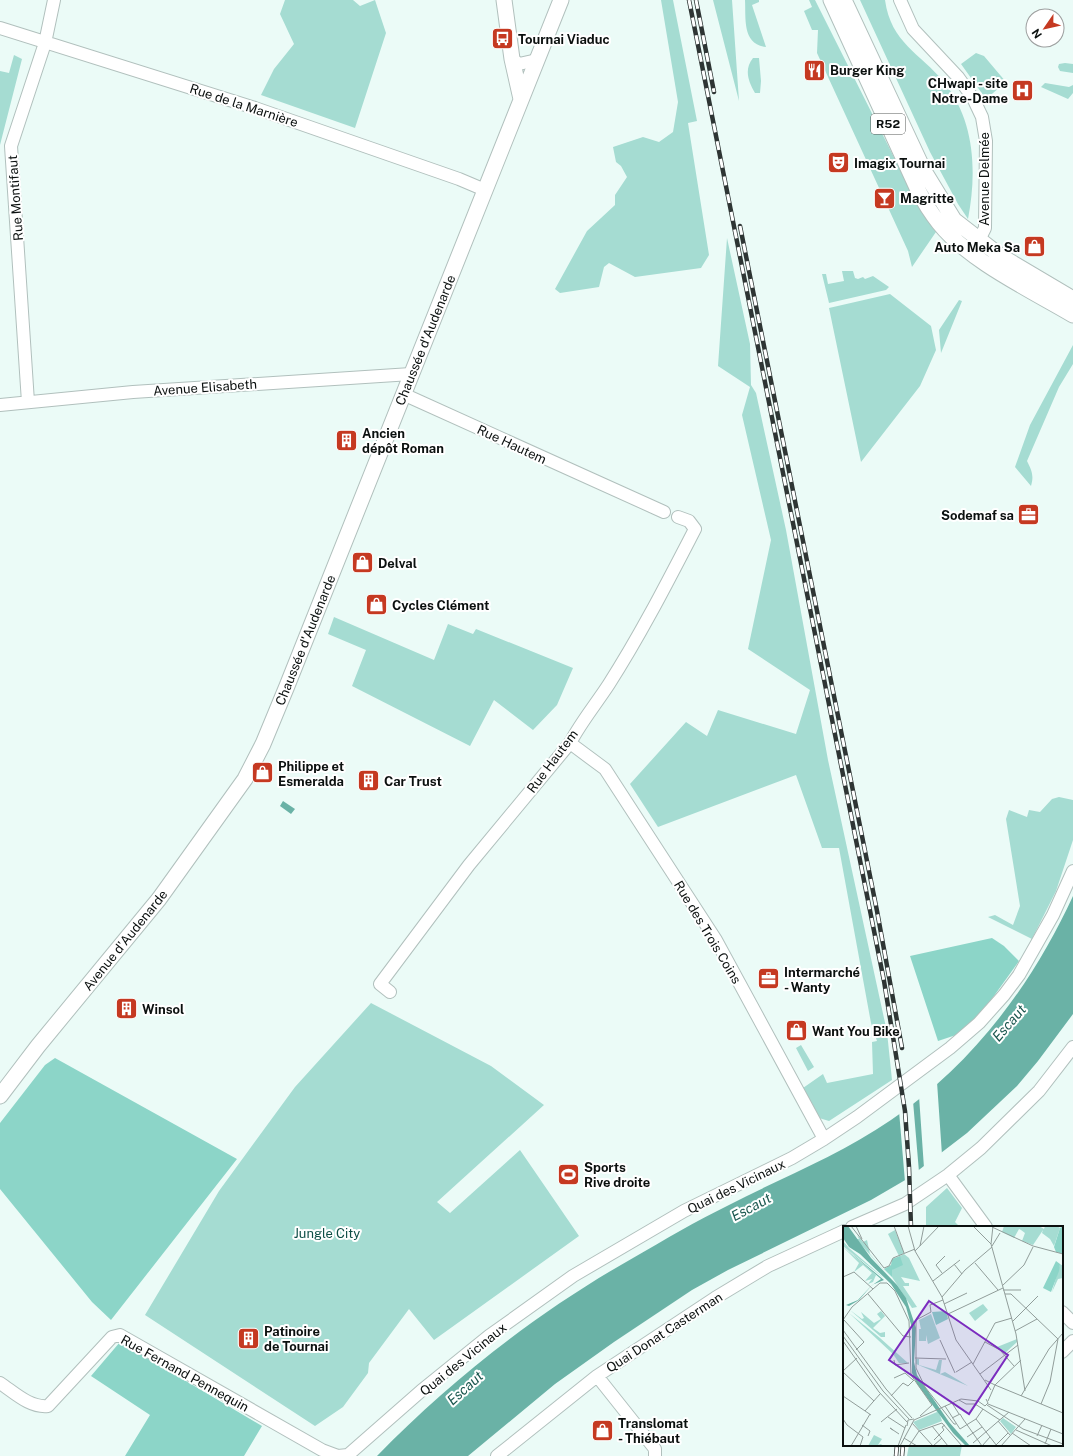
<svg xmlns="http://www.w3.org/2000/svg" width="1073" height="1456" font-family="'Public Sans',sans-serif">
<rect width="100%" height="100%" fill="#ebfbf7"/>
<!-- green -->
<path fill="#a5dcd2" d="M285 0H353L360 6 375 0 386 33 355 128 261 95 274 69 294 44 280 14Z
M661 0H673L697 121 688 123 709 255 701 268 635 277 609 263 604 267 599 287 560 293 555 289 587 231 615 205V195L627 177 621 166 616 162 613 147 643 137 659 142 673 132 678 102Z
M713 0H732L739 101Z
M745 0H759V2L752 5 766 47C742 44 746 19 745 0Z
M809 0H815L917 203 938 229 912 267 908 251 817 53 818 30H812L804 11 812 7Z
M860 0H885C891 43 920 53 944 82 975 121 977 172 968 219L958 204 930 152Z
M976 53 984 56 1006 82 986 99 961 64Z
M14 55 22 59 0 145V71L9 73Z
M753 58H759L761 81 760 93H755C748 81 744 69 753 58Z
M1065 63 1073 64V73L1060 71 1058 67 1059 64Z
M1045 83 1069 87 1073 85V93L1068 99 1041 87Z
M727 238 750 344 751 385 756 393 786 530 828 760 887 1032 892 1080 829 1121 819 1118 803 1088 823 1074 827 1083 873 1074 872 1042 877 1041 871 1023 839 848H822L796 775 658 827 630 784 686 722 707 736 718 710 796 734 810 690 748 649 771 540 742 415 750 387 718 366Z
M842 271H853L855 278 858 279 863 277 865 279 873 276 889 287 886 290 829 303 822 274H826L828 284 844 281Z
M890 294 931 326 936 350 920 386 861 462 829 308Z
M959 300 962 301 941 353 939 330Z
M1073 345V364L1059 387 1027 461C1032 471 1034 476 1031 486L1015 467 1030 425Z
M334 617 434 660 448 624 473 634 476 629 573 668 557 705 533 730 494 700 470 746 352 686 366 650 328 634Z
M1059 797 1073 800V840L1056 891 1032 939 988 917 995 915 1013 925 1020 906 1006 819 1009 810 1027 817 1029 810 1040 812 1052 799Z
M371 1003 491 1066 544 1105 437 1202 450 1213 520 1150 579 1236 434 1340 409 1309 369 1363 368 1373 343 1407 315 1426 145 1315 219 1191 295 1087Z
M801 1045 814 1067 808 1071 796 1048Z
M947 1188 962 1208 955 1222 960 1227H926V1207Z
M909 1445H962L960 1456H907Z"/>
<!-- forest -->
<path fill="#8cd5c8" d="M992 938 1004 946 1019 961 986 1007 959 1034 938 1041 910 956Z
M55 1058 237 1159 111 1320 92 1302 0 1189V1123L45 1065Z
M120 1342 262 1426 244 1456H125L150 1415 91 1376Z"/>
<!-- water -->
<path fill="#6ab2a6" d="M283 801 295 809 291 814 280 806Z
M1073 896V1014L1038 1061 1017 1086 967 1133 907 1179 871 1200 728 1270 692 1290 614 1342 555 1384 468 1456H377C452 1379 539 1311 633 1258 664 1240 696 1221 729 1205 783 1177 840 1155 891 1120 972 1065 1032 985 1073 896Z"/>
<!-- pier -->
<path fill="#ebfbf7" d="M937 1082 942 1155 924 1168 919 1096Z
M913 1101 919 1172 905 1182 899 1111Z"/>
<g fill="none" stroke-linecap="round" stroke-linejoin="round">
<defs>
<path id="minor" d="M900 0 913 29 958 77 973 98 982 117 986 141 985 228 979 240
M0 28 255 108 459 179 485 190
M512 59 519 64 537 60
M403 394 664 512
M28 402 11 146 45 43 54 0
M0 405 133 392 411 374
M570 743 605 769 716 940 824 1139
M390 992 380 984 469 865 570 743C581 722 596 704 609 684 641 634 668 581 695 529L689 521 678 517
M948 1175 986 1227
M852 1227 905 1204 948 1175 981 1148 1039 1091 1073 1047
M1062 1312 1073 1323
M1062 1352 1073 1341
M597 1376 655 1449V1456
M0 1383C15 1393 30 1408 48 1406L112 1337 120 1335 322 1450 338 1456 348 1455 421 1391 489 1336 573 1276 684 1211 792 1158 824 1139 857 1117 950 1048 979 1023 1004 995 1019 975 1053 915 1073 871
M497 1456 597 1376 715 1298 768 1266 844 1231"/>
<path id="major" d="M504 0 512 59 521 99
M831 0 918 190C924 202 931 213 939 223 969 261 1031 290 1073 315
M844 0 924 171 954 220 999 255 1073 299
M0 1096 38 1046 159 899 245 779 263 744 287 686 561 0"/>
</defs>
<!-- minor casing -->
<use href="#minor" stroke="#b1c0bd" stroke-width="14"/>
<!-- major casing -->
<use href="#major" stroke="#b1c0bd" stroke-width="17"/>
<!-- minor -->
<use href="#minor" stroke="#fff" stroke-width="12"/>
<!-- major -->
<use href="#major" stroke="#fff" stroke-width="15"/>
<defs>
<path id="rail" d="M689 0 884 981 905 1111 909 1167 911 1227
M696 0 714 92
M740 226 877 911 902 1048
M896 1456 897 1445
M902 1456 903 1445"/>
</defs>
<!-- rail casing -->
<use href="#rail" stroke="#2e3534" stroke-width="4.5"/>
<!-- rail -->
<use href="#rail" stroke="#fff" stroke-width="3" stroke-dasharray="9" stroke-linecap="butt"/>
</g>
<!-- icons -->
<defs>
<symbol id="bus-square" viewBox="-11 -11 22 22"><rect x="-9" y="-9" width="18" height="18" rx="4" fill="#c53921" stroke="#fff"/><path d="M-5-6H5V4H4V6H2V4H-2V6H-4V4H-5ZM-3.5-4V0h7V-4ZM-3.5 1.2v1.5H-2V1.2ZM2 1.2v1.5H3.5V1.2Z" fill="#fff"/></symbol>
<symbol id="restaurant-square" viewBox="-11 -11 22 22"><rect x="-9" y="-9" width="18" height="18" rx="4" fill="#c53921" stroke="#fff"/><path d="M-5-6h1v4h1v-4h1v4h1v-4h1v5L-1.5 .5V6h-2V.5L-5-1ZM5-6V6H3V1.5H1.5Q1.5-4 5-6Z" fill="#fff"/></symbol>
<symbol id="hospital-square" viewBox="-11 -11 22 22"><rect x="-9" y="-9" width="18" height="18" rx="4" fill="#c53921" stroke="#fff"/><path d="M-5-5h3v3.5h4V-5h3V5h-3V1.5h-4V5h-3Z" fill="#fff"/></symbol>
<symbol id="theatre-square" viewBox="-11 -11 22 22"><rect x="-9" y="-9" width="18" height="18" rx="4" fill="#c53921" stroke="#fff"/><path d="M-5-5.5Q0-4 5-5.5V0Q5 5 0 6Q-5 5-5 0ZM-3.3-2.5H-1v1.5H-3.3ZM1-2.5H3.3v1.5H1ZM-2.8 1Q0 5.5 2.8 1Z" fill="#fff"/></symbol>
<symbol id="bar-square" viewBox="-11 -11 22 22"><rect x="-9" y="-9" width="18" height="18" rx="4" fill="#c53921" stroke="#fff"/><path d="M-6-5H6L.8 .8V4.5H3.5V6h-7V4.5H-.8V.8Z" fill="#fff"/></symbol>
<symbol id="shop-square" viewBox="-11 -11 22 22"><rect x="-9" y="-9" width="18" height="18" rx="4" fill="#c53921" stroke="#fff"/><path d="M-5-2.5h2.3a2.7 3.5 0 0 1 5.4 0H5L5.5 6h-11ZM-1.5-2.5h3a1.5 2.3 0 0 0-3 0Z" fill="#fff"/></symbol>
<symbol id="building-square" viewBox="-11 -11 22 22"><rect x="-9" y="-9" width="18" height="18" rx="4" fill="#c53921" stroke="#fff"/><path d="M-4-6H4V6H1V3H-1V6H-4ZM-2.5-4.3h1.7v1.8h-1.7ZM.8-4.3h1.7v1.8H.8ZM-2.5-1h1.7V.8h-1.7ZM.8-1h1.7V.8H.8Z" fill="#fff"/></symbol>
<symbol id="office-square" viewBox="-11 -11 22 22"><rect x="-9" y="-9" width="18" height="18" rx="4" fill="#c53921" stroke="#fff"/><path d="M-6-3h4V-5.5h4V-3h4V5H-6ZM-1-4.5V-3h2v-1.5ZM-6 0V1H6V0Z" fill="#fff"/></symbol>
<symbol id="stadium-square" viewBox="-11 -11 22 22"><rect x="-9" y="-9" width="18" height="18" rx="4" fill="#c53921" stroke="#fff"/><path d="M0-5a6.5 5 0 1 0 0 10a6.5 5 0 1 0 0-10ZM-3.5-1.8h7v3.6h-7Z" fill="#fff"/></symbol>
</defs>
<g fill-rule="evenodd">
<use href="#bus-square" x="490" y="26" width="25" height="25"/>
<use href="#restaurant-square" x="802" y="58" width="25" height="25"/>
<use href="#hospital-square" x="1010" y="78" width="25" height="25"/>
<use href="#theatre-square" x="826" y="150" width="25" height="25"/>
<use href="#bar-square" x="872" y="186" width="25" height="25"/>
<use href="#shop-square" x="1022" y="234" width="25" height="25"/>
<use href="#building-square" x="334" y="428" width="25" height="25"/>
<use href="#office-square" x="1016" y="502" width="25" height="25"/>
<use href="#shop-square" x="350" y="550" width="25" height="25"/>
<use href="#shop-square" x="364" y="592" width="25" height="25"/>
<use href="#shop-square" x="250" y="760" width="25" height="25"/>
<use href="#building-square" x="356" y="768" width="25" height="25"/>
<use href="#office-square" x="756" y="966" width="25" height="25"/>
<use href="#building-square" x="114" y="996" width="25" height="25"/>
<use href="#shop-square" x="784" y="1018" width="25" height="25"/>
<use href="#stadium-square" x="556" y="1162" width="25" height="25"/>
<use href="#building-square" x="236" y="1326" width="25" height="25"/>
<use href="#shop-square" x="590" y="1418" width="25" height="25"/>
</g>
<g text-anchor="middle" stroke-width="4" stroke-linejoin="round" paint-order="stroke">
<!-- shield labels -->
<rect fill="#fff" stroke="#545857" stroke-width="1" x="871" y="114" width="34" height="20" rx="3"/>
<g font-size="12" font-weight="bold" fill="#0b100f">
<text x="888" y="128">R52</text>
</g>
<!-- poi labels -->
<g font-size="13" font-weight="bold" fill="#0b100f" stroke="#fff" text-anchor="start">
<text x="518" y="44">Tournai Viaduc</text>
<text x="830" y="75">Burger King</text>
<text x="1008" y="88" text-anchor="end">CHwapi - site<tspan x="1008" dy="15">Notre-Dame</tspan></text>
<text x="854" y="168">Imagix Tournai</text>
<text x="900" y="203">Magritte</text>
<text x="1020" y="252" text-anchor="end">Auto Meka Sa</text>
<text x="362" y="438">Ancien<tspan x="362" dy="15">dépôt Roman</tspan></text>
<text x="1014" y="520" text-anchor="end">Sodemaf sa</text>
<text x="378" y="568">Delval</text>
<text x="392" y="610">Cycles Clément</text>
<text x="278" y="771">Philippe et<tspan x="278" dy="15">Esmeralda</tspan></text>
<text x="384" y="786">Car Trust</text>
<text x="784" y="977">Intermarché<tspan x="784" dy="15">- Wanty</tspan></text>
<text x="142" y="1014">Winsol</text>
<text x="812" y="1036">Want You Bike</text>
<text x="584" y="1172">Sports<tspan x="584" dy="15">Rive droite</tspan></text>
<text x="264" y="1336">Patinoire<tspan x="264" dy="15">de Tournai</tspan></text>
<text x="618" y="1428">Translomat<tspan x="618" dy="15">- Thiébaut</tspan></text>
</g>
<!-- street labels -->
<g font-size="13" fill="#0b100f" stroke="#fff">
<text transform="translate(244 105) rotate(18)" y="5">Rue de la Marnière</text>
<text transform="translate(984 179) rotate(-90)" y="5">Avenue Delmée</text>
<text transform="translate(15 198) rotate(-94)" y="5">Rue Montifaut</text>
<text transform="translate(425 340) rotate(-68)" y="5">Chaussée d'Audenarde</text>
<text transform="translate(205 387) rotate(-4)" y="5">Avenue Elisabeth</text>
<text transform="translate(512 444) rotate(25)" y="5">Rue Hautem</text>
<text transform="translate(305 640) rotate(-68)" y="5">Chaussée d'Audenarde</text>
<text transform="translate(552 761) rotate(-53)" y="5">Rue Hautem</text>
<text transform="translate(708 932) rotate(59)" y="5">Rue des Trois Coins</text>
<text transform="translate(125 940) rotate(-51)" y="5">Avenue d'Audenarde</text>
<text transform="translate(736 1186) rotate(-26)" y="5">Quai des Vicinaux</text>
<text transform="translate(664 1332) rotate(-33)" y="5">Quai Donat Casterman</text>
<text transform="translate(463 1359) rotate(-39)" y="5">Quai des Vicinaux</text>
<text transform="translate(185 1373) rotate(29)" y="5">Rue Fernand Pennequin</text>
</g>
<!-- park labels -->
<g font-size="13" fill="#0e4e46" stroke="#fff">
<text x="327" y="1238">Jungle City</text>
</g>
<!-- water labels -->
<g font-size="14" font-style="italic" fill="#1b574f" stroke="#fff">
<text transform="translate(1009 1023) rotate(-49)" y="5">Escaut</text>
<text transform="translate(751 1207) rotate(-28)" y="5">Escaut</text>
<text transform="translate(465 1388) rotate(-42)" y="5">Escaut</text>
</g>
</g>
<!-- overview -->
<g transform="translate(843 1226)">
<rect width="220" height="220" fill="#ebfbf7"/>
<path d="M161 0H196L201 3 202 0H214L217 2 211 20 207 13 199 7 200 4 190 19 179 15 182 7 178 4 176 3 171 12 159 6ZM52 4 61 27 56 30 45 8ZM14 9 20 16 24 14 27 28 45 49 13 13H16ZM0 15 6 22 42 53 0 20ZM0 21 29 45 37 53 33 49 30 56 25 58 29 53 22 55 29 47 20 39 11 46 16 37ZM61 28 66 32 77 55 58 51 62 57H66V60H60L74 81 69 82 49 51V44L57 30ZM217 38 220 40V52L215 53 209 66ZM140 78 145 84 132 95 126 87ZM7 84 19 93 21 92 18 86 31 97 38 93 34 88 38 85 42 90 30 102 37 107 42 106V111H38ZM6 87 37 112 65 137H56L50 128ZM88 88 97 112 85 118 83 109V115H76V103H78L76 94ZM174 113V116L161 128 154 121ZM73 133H76V139L93 144 96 134H99L97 148 102 146 125 160 73 138ZM90 179 97 189 99 195 76 204 70 196 94 186ZM160 192 173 201 168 208 157 195ZM31 209 39 213 35 219 38 218 40 220H25Z" fill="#a5dcd2"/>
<path d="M220 0V28L213 26 211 21 217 2ZM57 30 60 39 49 44V51L41 43 48 39 49 33ZM213 35 217 38 216 45 208 66 200 62ZM103 85 105 93 93 99 89 86Z" fill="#8cd5c8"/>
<path d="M0 0H5L28 32 54 59 63 72 73 102 71 136 74 149 106 196 127 220H123L110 207 74 158 69 147V102L63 81 48 58 17 28 6 21 0 12ZM0 20 41 54 29 59 16 74 6 80 3 79 15 74 28 60 38 53Z" fill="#6ab2a6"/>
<path fill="none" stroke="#919d9a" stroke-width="1" d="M8 0 41 42 46 40 50 32 72 23M13 0 19 13M51 0 61 27M65 0 72 25 99 71 113 114 148 164M130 0 148 18M150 0 148 18 173 108 182 165M149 1 190 20 220 28M77 20 81 0M149 20 157 7M72 25 96 0M132 37 155 64M111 38 119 48M99 47 93 39 102 30M0 51 11 46 30 63M90 55 117 34M159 60 181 39 190 21M160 64H178M25 68 60 110 68 111M162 68H168L215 113M99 71 122 44 149 21M100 74 87 79 88 86 73 94V142L82 161 111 198H113M101 78 124 67M105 88 160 62M0 94 9 81 37 57H44L52 65 66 95 68 149 89 179 77 190M1 94 21 116 13 124M170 95 195 70M0 104 43 163 69 192M172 105 194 93M0 110 40 165 66 193M97 114 112 147M0 115 36 166 64 196M142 116 157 124 171 140M72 132 103 133M51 134 52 139 66 137M178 134 152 159 220 187M130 138 152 97 169 92M0 145 14 132M0 146 31 175M113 146 129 136M137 148 175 119M51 152 62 147 70 154M142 154 152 159 145 175M0 170 28 189M48 170 60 157 65 160 71 154M178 170 206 123 220 107M116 174 123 178H132L157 194M109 177 116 188M145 178 220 208M198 178 207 156 215 113M144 179 180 203 220 218M102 180 117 203 133 193 140 183M22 185 37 168M45 191 62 202M109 192 117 188 120 193M0 193 4 199 20 211 17 220M120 193 139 220M133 193 154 220M155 195 167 209M38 196 54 183M69 197 90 220M19 199 27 205 25 210M64 200 65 194 71 193M89 200 105 220M50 204 47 202 56 208M173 204 209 220M169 207 188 220M194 210 199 199M124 211 139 201M61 212 74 220M91 214 101 204 99 201 102 199M130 217 166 186M202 218 208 203M8 220 27 188M55 220 63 199M57 220 71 194 118 173 135 175 142 180 145 177 143 173M66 220 76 205 99 197 119 220M90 220 99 212M139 220 147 211M152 220 165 207M158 220 182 193"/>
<path fill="#7b2cbf" fill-opacity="0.15" stroke="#7b2cbf" stroke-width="2" d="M86 75 165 129 126 188 46 134Z"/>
<rect width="220" height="220" fill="none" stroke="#0b100f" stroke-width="2"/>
</g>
<!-- north arrow -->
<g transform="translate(1045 28) rotate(236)"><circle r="19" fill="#ffffff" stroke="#9d9f9f"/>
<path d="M0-3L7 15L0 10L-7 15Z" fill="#c53921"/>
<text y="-6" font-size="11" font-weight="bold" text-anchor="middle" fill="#0b100f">N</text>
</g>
</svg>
